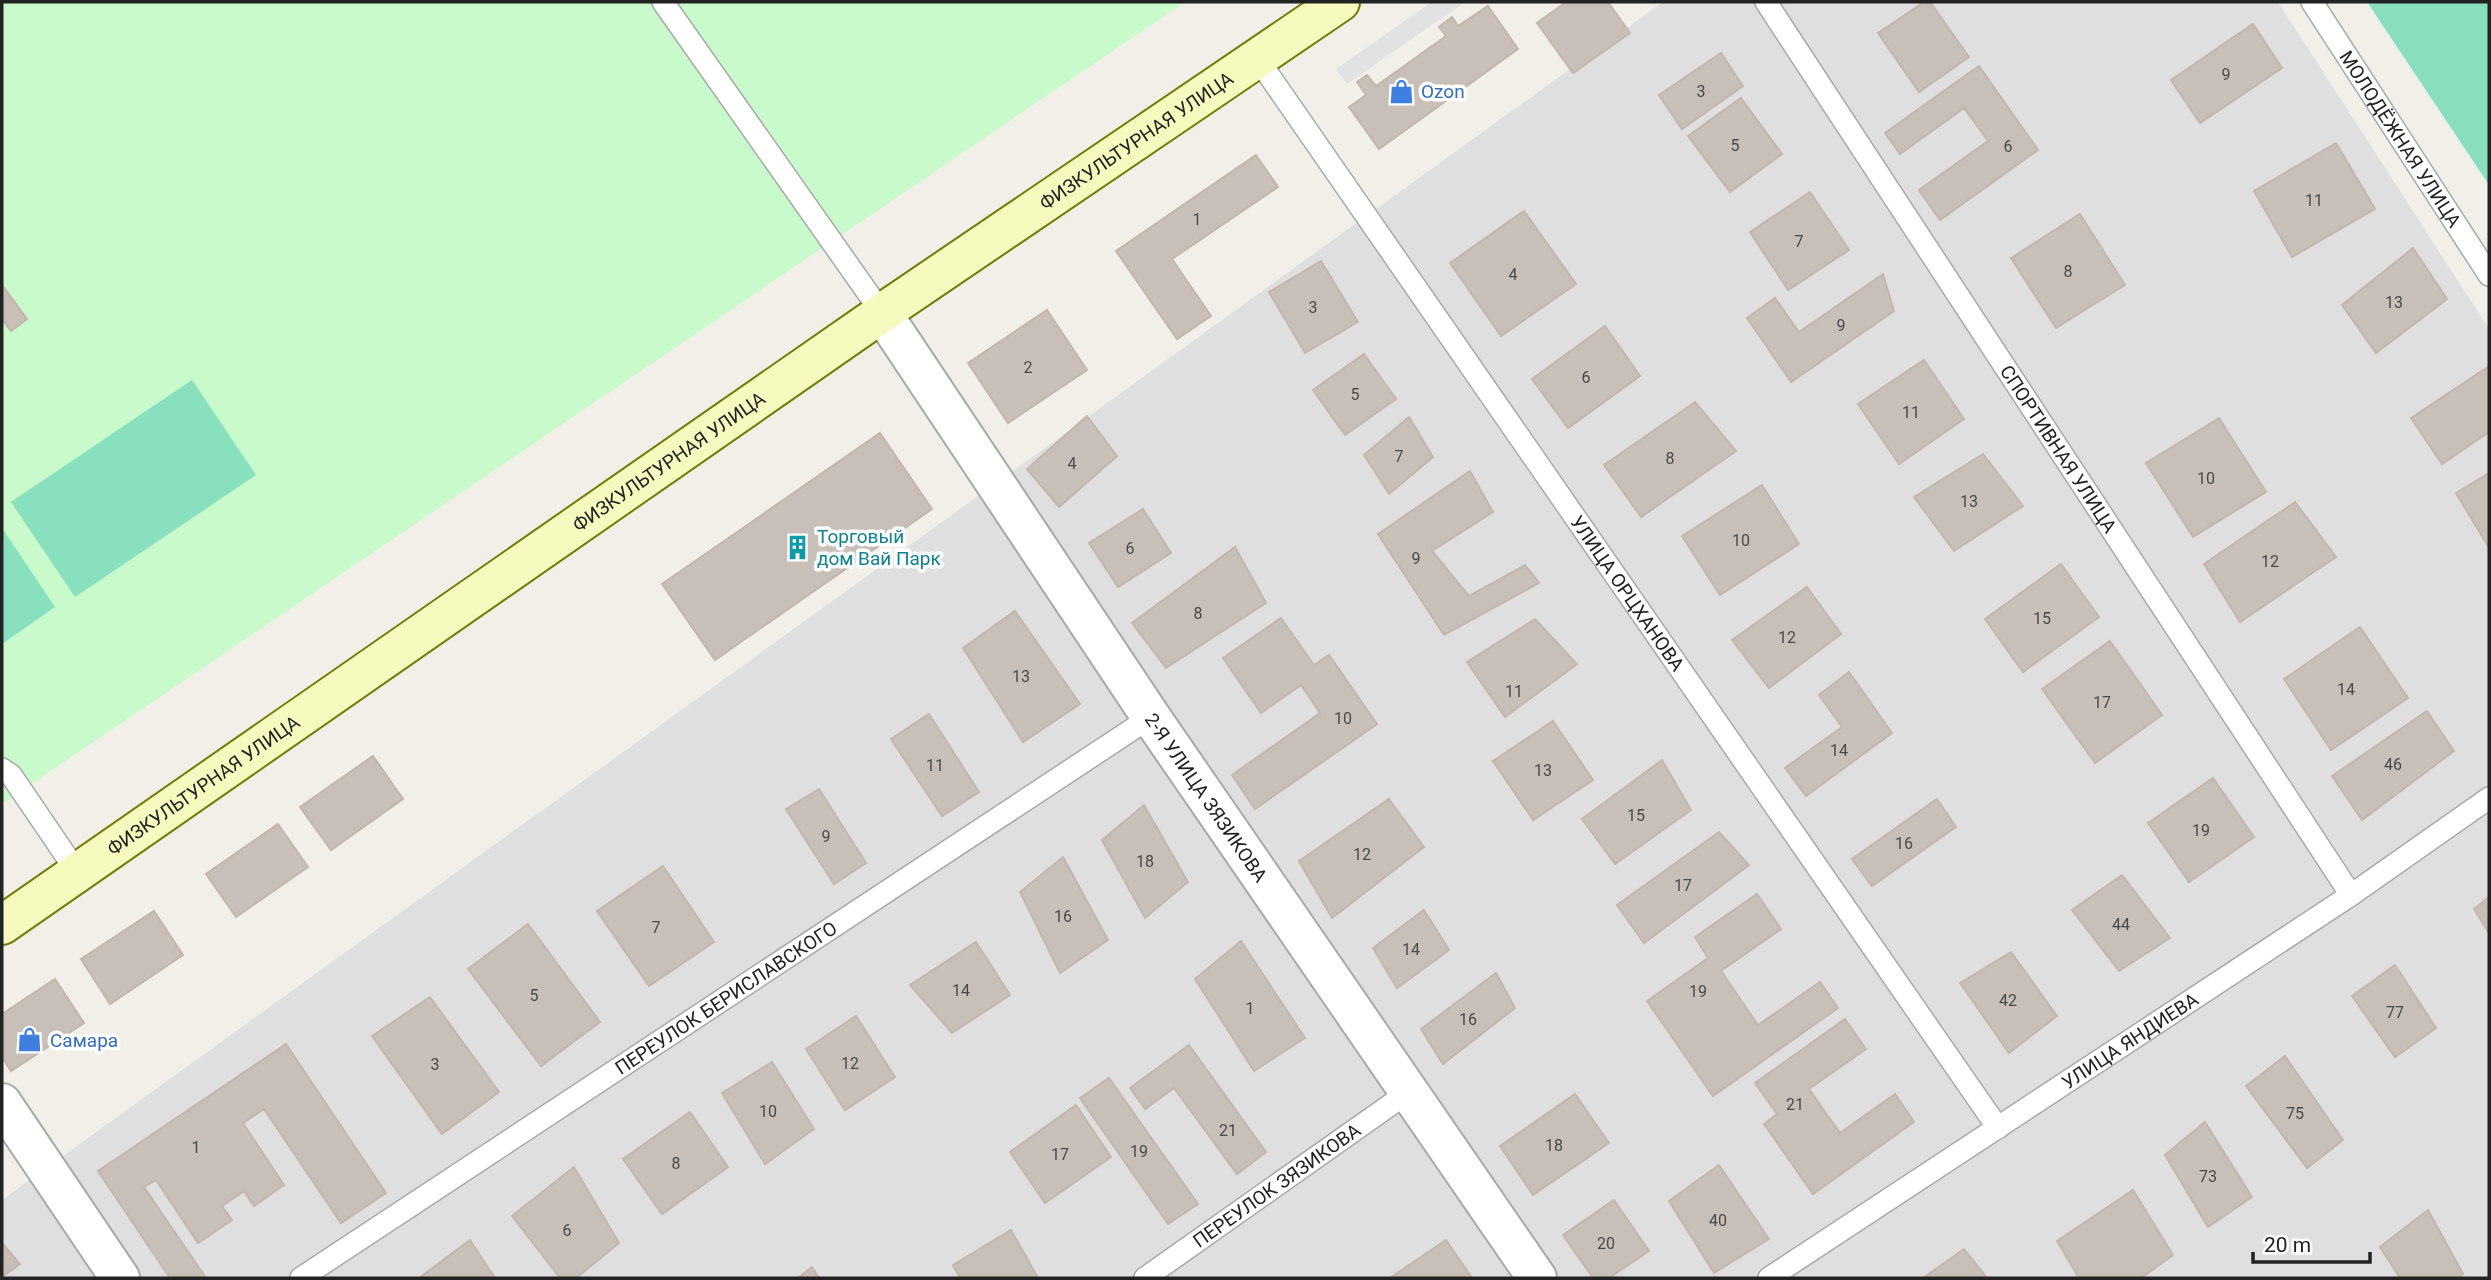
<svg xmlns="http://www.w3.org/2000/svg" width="2491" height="1280" font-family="Roboto,sans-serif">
<rect width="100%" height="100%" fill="#f2efe9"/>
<!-- residential -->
<path fill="#e0dfdf" d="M1663 2H2278L2489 329V1278H2V1200Z"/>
<!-- park -->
<path fill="#c8facc" d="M2 2H1185L2 804Z"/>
<!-- pitch -->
<path fill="#88e0be" d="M2367 2H2489V185Z
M192 380 256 475 75 597 11 502Z
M2 528 55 607 2 644Z"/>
<!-- parking -->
<path fill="#e2e2e2" d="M1432 2H1465L1347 84 1336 69Z"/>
<!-- building -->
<path fill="#c7bfb8" stroke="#c4b6ab" stroke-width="2" d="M1566 2H1608L1630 33 1573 73 1537 23Z
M1924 2H1930L1969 57 1919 92 1878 33Z
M1488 6 1518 49 1379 149 1349 107 1366 95 1357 82 1367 75 1376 86 1446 36 1439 27 1452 17 1458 26Z
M2253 24 2282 68 2200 123 2171 80Z
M1721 53 1743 86 1682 129 1659 95Z
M1979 66 2038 150 1940 220 1919 190 1988 141 1964 108 1900 154 1885 133Z
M1741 98 1782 154 1730 192 1688 136Z
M2336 143 2375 209 2292 257 2254 191Z
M1256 155 1278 187 1172 259 1211 316 1177 339 1116 251Z
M1810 192 1849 250 1788 290 1750 232Z
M1524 211 1576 284 1501 336 1450 263Z
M2080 214 2125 285 2056 328 2011 258Z
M2413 248 2447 299 2376 353 2342 305Z
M1321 261 1358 322 1305 353 1269 292Z
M1883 274 1894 311 1791 382 1747 318 1775 298 1799 332Z
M2 285 27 319 11 331 2 319Z
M1047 310 1087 370 1008 423 968 363Z
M1605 326 1640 376 1568 428 1532 379Z
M1364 354 1396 399 1345 435 1313 390Z
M1924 360 1964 419 1899 464 1858 404Z
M2489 366V432L2442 464 2411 418Z
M1695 402 1736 451 1641 517 1604 465Z
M1087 416 1117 456 1059 507 1027 469Z
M1409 417 1433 457 1389 494 1364 455Z
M2219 418 2266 492 2193 537 2146 463Z
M880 433 932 509 715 660 662 584Z
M1983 454 2023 506 1954 551 1914 497Z
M1470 471 1493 512 1432 551 1469 596 1525 565 1539 583 1444 635 1378 534Z
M2489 473V548L2456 493Z
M1762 485 1799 544 1720 595 1682 536Z
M2295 502 2336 557 2240 622 2204 564Z
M1143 509 1171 553 1118 587 1089 543Z
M1235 547 1266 603 1166 668 1132 623Z
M2061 564 2099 617 2023 672 1985 619Z
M1807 587 1841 634 1769 688 1732 640Z
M1015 611 1080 704 1023 742 963 648Z
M1281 618 1314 665 1329 655 1377 724 1255 809 1232 775 1320 713 1301 685 1261 713 1223 658Z
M1535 619 1577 664 1505 717 1467 662Z
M2360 627 2408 698 2331 750 2284 679Z
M2110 641 2162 715 2095 763 2042 689Z
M1849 672 1892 733 1806 796 1785 768 1842 727 1819 695Z
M2427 711 2454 751 2362 820 2332 776Z
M929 714 979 792 942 816 891 739Z
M1553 721 1593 780 1533 820 1493 761Z
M373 756 403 799 331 850 300 807Z
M1662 760 1691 810 1615 864 1582 819Z
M2213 778 2254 837 2189 882 2148 823Z
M819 789 866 863 834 884 786 809Z
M1389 799 1424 847 1332 918 1299 861Z
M1937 799 1956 827 1872 886 1852 859Z
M1144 805 1188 882 1145 918 1102 840Z
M278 824 308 867 236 917 206 874Z
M1719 832 1749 865 1644 943 1617 905Z
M1063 857 1108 940 1060 973 1020 892Z
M663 866 714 942 649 986 597 911Z
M2122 875 2170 938 2119 971 2072 910Z
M1757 894 1781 929 1721 971 1758 1025 1820 982 1838 1008 1713 1096 1647 1001 1708 958 1695 937Z
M2489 897V933L2474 909Z
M1424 910 1449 950 1397 988 1373 948Z
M154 911 183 955 110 1004 81 959Z
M528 924 600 1022 541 1066 468 969Z
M1241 941 1305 1038 1254 1071 1195 979Z
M976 942 1010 995 952 1033 910 985Z
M2011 952 2057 1016 2009 1053 1960 983Z
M2395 965 2436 1028 2395 1057 2352 996Z
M1496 973 1515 1008 1443 1064 1421 1029Z
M55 979 84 1023 11 1071 2 1057V1014Z
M430 997 499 1092 442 1134 372 1036Z
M856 1016 895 1077 845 1110 806 1049Z
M1845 1019 1866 1049 1809 1089 1840 1133 1895 1094 1914 1122 1813 1194 1764 1124 1777 1114 1755 1083Z
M286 1044 386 1193 341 1223 264 1109 243 1123 284 1185 254 1206 244 1191 222 1206 232 1220 198 1243 156 1180 144 1187 206 1278H170L98 1171Z
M1189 1045 1266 1152 1237 1174 1174 1088 1145 1109 1130 1088Z
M2285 1056 2343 1140 2307 1168 2246 1086Z
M772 1062 814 1129 765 1164 722 1093Z
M1109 1078 1198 1204 1168 1224 1080 1098Z
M1575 1094 1609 1143 1533 1195 1500 1146Z
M1076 1105 1111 1157 1045 1203 1010 1152Z
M690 1112 728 1167 662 1214 623 1159Z
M2205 1122 2252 1197 2208 1227 2165 1155Z
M1719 1165 1769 1239 1714 1273 1669 1201Z
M574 1167 619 1243 576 1278H560L512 1216Z
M2133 1190 2173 1255 2141 1278H2079L2057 1241Z
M1614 1200 1649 1251 1609 1278H1593L1563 1235Z
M2428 1210 2463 1274 2456 1278H2400L2380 1247Z
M1011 1230 1038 1278H960L953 1265Z
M470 1240 495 1278H419Z
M1446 1240 1472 1278H1390Z
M2 1243 20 1264 2 1277Z
M1964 1249 1987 1278H1923Z
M812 1267 819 1278H798Z"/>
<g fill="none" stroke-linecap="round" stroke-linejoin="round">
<defs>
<g id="service">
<path d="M663 2 882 313"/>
<path id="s1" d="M1766 2 2351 895"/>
<path id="s2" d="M2312 2 2489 275"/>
<path id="s3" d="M1257 58 1998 1128"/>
<path d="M2 769 11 775 77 872"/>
<path id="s4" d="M301 1278 1151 717"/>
<path id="s5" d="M1145 1278 1410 1091"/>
<path id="s6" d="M1769 1278 2351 895 2489 798"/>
</g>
<g id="minor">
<path id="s7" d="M882 313 1151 717 1537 1278"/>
<path d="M2 1103 120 1278"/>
</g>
<g id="secondary">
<path id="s8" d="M2 925 882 313 1340 2"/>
</g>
</defs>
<!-- service casing -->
<use href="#service" stroke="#a9a9a9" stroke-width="24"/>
<!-- minor casing -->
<use href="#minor" stroke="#a9a9a9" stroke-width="42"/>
<!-- secondary casing -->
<use href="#secondary" stroke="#707d05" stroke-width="42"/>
<!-- service -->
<use href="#service" stroke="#fff" stroke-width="21"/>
<!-- minor -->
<use href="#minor" stroke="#fff" stroke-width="38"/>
<!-- secondary -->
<use href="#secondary" stroke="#f7fabf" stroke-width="38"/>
</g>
<!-- icons -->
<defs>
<symbol id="shop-bare" viewBox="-9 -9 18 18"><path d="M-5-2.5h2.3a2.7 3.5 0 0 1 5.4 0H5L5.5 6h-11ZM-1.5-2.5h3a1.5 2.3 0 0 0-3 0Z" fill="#3f7fe0" stroke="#fff" stroke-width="2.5" paint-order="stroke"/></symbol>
<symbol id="building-bare" viewBox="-9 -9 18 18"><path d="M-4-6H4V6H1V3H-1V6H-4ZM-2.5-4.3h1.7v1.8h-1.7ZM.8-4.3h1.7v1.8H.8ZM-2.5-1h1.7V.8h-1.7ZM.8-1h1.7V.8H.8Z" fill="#0f9aa8" stroke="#fff" stroke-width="2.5" paint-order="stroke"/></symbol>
</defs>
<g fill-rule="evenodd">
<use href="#shop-bare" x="1384" y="74" width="35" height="35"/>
<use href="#building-bare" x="780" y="530" width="35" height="35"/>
<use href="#shop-bare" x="12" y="1022" width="35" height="35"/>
</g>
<g text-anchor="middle" stroke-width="7" stroke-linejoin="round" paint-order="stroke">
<!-- number labels -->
<g font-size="16" fill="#4b4948">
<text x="2226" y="80">9</text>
<text x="1701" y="97">3</text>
<text x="1735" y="151">5</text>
<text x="2008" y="152">6</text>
<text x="2314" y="206">11</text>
<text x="1197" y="225">1</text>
<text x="1799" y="247">7</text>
<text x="2068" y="277">8</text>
<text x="1513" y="280">4</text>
<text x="2394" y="308">13</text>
<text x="1313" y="313">3</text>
<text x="1841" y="331">9</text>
<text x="1028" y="373">2</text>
<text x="1586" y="383">6</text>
<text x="1355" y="400">5</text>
<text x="1911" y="418">11</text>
<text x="1399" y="462">7</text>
<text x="1670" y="464">8</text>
<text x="1072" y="469">4</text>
<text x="2206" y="484">10</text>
<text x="1969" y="507">13</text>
<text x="1741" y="546">10</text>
<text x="1130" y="554">6</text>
<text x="1416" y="564">9</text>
<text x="2270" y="567">12</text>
<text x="1198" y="619">8</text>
<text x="2042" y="624">15</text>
<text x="1787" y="643">12</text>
<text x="1021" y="682">13</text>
<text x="2346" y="695">14</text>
<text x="1514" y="697">11</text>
<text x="2102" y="708">17</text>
<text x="1343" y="724">10</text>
<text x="1839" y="756">14</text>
<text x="2393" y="770">46</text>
<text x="935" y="771">11</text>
<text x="1543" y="776">13</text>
<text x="1636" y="821">15</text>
<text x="2201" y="836">19</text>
<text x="826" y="842">9</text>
<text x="1904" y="849">16</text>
<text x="1362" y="860">12</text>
<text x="1145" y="867">18</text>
<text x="1683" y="891">17</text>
<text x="1063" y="922">16</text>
<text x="2121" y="930">44</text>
<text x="656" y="933">7</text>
<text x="1411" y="955">14</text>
<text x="961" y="996">14</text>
<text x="1698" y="997">19</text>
<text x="534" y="1001">5</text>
<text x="2008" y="1006">42</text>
<text x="1250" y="1014">1</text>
<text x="2395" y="1018">77</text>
<text x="1468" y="1025">16</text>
<text x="850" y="1069">12</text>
<text x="435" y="1070">3</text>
<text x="1795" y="1110">21</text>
<text x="768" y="1117">10</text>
<text x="2295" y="1119">75</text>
<text x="1228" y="1136">21</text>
<text x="1554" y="1151">18</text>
<text x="196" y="1153">1</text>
<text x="1139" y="1157">19</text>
<text x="1060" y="1160">17</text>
<text x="676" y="1169">8</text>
<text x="2208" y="1182">73</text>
<text x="1718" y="1226">40</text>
<text x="567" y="1236">6</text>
<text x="1606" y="1249">20</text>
</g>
<!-- shop labels -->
<g font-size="19" fill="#366cbe" stroke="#fff" text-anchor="start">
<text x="1421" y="98">Ozon</text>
<text x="50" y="1047">Самара</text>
</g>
<!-- street labels -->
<g font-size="19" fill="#222" stroke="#fff">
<text dy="7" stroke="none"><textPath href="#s2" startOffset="163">МОЛОДЁЖНАЯ УЛИЦА</textPath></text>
<text dy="7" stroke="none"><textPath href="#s8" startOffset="1379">ФИЗКУЛЬТУРНАЯ УЛИЦА</textPath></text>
<text dy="7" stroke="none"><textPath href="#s1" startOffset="534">СПОРТИВНАЯ УЛИЦА</textPath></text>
<text dy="7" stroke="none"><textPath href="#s8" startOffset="812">ФИЗКУЛЬТУРНАЯ УЛИЦА</textPath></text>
<text dy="7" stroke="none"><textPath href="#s3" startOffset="651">УЛИЦА ОРЦХАНОВА</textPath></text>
<text dy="7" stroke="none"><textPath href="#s8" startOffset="245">ФИЗКУЛЬТУРНАЯ УЛИЦА</textPath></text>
<text dy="7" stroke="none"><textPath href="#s7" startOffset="583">2-Я УЛИЦА ЗЯЗИКОВА</textPath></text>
<text dy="7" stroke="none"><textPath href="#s4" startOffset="509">ПЕРЕУЛОК БЕРИСЛАВСКОГО</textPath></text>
<text dy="7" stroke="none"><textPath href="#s6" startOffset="432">УЛИЦА ЯНДИЕВА</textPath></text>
<text dy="7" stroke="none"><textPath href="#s5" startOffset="161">ПЕРЕУЛОК ЗЯЗИКОВА</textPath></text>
</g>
<!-- culture labels -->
<g font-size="19" fill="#0d838f" stroke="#fff" text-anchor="start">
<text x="817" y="543">Торговый<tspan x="817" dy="22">дом Вай Парк</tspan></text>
</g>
</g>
<!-- border -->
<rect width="2491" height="1280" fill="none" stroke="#222222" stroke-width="7"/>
<!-- scale -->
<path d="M2253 1252v10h117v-10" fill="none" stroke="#222222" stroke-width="3.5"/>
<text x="2264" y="1252" font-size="21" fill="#222222" stroke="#ffffff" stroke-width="5" paint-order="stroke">20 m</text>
</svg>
